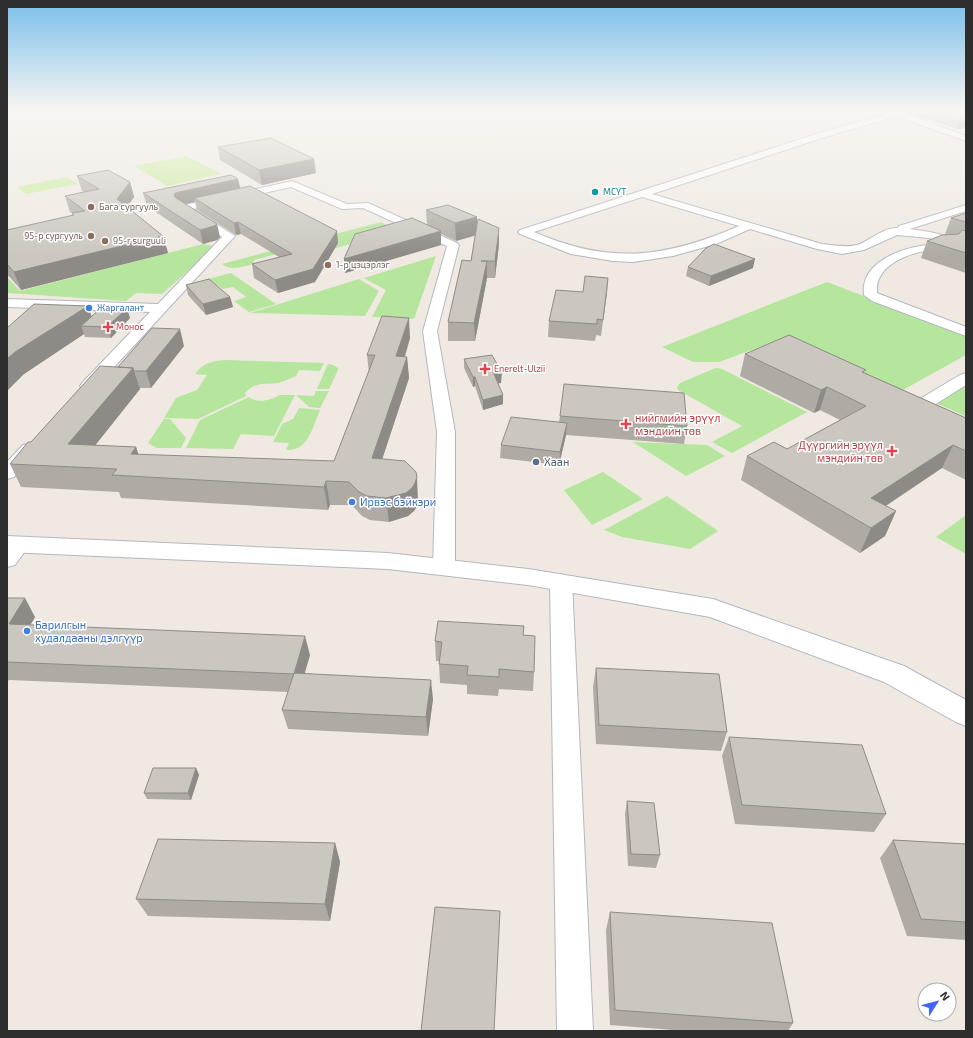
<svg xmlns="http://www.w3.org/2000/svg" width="973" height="1038" font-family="'Exo 2',sans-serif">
<rect width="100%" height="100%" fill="#efe9e1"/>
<!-- green -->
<path fill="#b6e59e" d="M381 222 399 230 284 263 280 253 254 260 253 264C244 267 230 271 222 264Z
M203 244 216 246 162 294 136 293 126 301 7 293V259L92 257 7 277 20 291Z
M436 256 414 319 372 317 386 290 364 278Z
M231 273 276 304 249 312 234 301 246 297 233 287 223 289 208 279Z
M359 279 379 291 365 316 250 313Z
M827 282 966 335V355L901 391 782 339 719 362H693L662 347Z
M225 360 324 363 320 371 299 370 296 376C290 378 284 382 278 383 263 385 257 381 245 393L246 396 198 419 164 418 176 398 197 390 207 375 195 374C203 363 212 361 225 360Z
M328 364 333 365 338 368V370L329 389H317Z
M717 368 722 369 807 412 732 453 712 442 742 426 678 390 677 387 680 383 713 369Z
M966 382V416L933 402Z
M316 391H329L320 408 309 407 296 395 314 396Z
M280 395H295L274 436 241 434 233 449 186 448 200 420 249 397C258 404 271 400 280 395Z
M299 408 320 410C313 426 308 452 286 450L289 443 273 442 282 424 293 419Z
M164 419H170L186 438 181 448H157L148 443Z
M633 442 707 445 725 456 686 476Z
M603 472 643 499 592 525 564 490Z
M667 496 718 531 690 549 622 537 604 530Z
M966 515V554L936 537Z"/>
<!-- pitch -->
<path fill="#c9ec9a" d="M186 156 221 174 167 186 134 166Z
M67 177 77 184 26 194 17 187Z"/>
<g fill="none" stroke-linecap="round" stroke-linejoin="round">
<defs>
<path id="street" d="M899 110H911L904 113 966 136V141L896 116 819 139 652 194 822 244C834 245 845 248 857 245 870 241 883 227 898 228L899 226 966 205V211L910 229 930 232 966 241V248L952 245 954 247 952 249C945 251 938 250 930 250 908 253 874 266 877 293L882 295 966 327V336L872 301 864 295C859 256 919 242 948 244L929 238 897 235 864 250 842 254 817 249 750 229 716 244 673 256 633 262 613 261 571 254 520 234 518 232 520 230 813 135ZM642 197 739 226C665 258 610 265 534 232Z
M292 181 347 204 368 203 457 243 459 245 437 331 455 432V567L452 572 444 574 436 572 433 567 437 432 423 331 447 246 363 208 342 209 291 187 193 209 235 236 94 389 88 391 82 389 80 386 82 383 150 312 7 307V299L158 304 222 237 180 210 179 208 180 206Z
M966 373V385L920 414 914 415 908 414 906 410 908 406 960 375Z
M29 444 35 445 38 449 14 477 7 479V462L23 445Z
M20 537 27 539 30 544 15 565 7 567C7 553 3 542 20 537Z
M561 574 569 577 572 582 593 1031H557L550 582 553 577Z"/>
<path id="secondary" d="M7 536 388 553 528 569 713 599 904 666 966 700V726L956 722 884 682 710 617 528 585 388 569 7 552Z"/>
</defs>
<!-- street casing -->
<use href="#street" stroke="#b4b7c1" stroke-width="2"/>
<!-- secondary casing -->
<use href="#secondary" stroke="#b4b7c1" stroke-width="2"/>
<!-- street -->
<use href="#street" fill="#fff" fill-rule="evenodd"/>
<!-- secondary -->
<use href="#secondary" fill="#fff" fill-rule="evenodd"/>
</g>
<!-- wall -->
<path fill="#afaba4" d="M909 110H966V128L957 129 908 113Z
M218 147 314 159 316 173 262 185 220 160Z
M77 176 130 182 134 197 127 207 163 236 168 253 21 290 7 274V230L73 216 72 213 70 212 65 196 84 192 82 191Z
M240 188 337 231 338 243 315 282 278 293 254 278 252 264 279 257 241 234 236 235 197 210 195 202 185 204 220 237 217 240 203 244 147 206 143 193Z
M426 210 477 225 499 244 495 278H487L475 341H448V322L471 261 475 235 456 241 441 234V245L345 273 344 259 427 225Z
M966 213V273L921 258 927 241 946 234H945L951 218Z
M688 267 753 268 709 286 686 276Z
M608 278 601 336 596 335 595 341 548 337 549 321 583 292Z
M186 285 230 297 233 307 206 315 188 295Z
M91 316 130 318 111 338 85 337 84 334 24 374 7 328Z
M410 338 405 357H407L409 378 382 459 418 500 417 506 414 511 408 516 389 522 370 520 362 516 352 505H330L328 510 121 498 119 492 21 487 10 464 31 442 118 367 184 346 151 388H140V389L95 445 136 447 138 455 334 461 369 373 367 355Z
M745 354 865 373 966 418V480L942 468 886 506 896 511 885 536 860 553 741 480 747 456 787 449 840 420 820 410 814 413 740 376Z
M464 359 501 383H498L503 395V404L483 410 475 386 473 387 464 368Z
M560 416 687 426 684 444 566 435 559 465 500 458 501 445 559 422Z
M7 598 35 617 30 625 310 655 304 674 433 699 428 736 288 729 282 710 288 692 9 680 7 682Z
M523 635 534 672 533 691 499 689 498 696 467 694V685L440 683 439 664V661H436L435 641Z
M596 668 727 732 721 751 596 744 593 687Z
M729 737 886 814 874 832 735 824 722 756Z
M196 768 199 775 191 800 147 799 144 793Z
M627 801 660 855 656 868 628 866 625 814Z
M893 840 966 844V940L907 936 880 858Z
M335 843 340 862 330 921 148 916 136 899Z
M610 912 793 1023 788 1031H686L610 1025 606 930Z"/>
<!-- shaded-wall -->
<path fill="#8e8b86" d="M966 121V128L957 129 959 122Z
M314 159 316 173 262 185 259 170Z
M238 179 241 191 194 198 195 202 179 205 174 196 175 193Z
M130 182 134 197 122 214 117 199Z
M477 217V235L456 241 455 223Z
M238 222 241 234 236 235 234 223Z
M217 224 220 237 217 240 203 244 200 230Z
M499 228V244L495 278V261Z
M337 231 338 243 315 282 278 293 275 280Z
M441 231V245L345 273 344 259Z
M163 236 168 253 21 290 14 272Z
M755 259 753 268 709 286 711 276Z
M487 261V278L475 341 474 323Z
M608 278 607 293 601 336 603 320Z
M230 297 233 307 206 315 203 304Z
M88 306 95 326H81L84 334 24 374 7 391V359L15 352Z
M127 308 130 318 111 338 107 327Z
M409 318 410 338 398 378 396 356Z
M180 329 184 346 151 388 146 371Z
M407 357 409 378 375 481 372 458Z
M133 368 140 389 78 467 68 444Z
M502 373 501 383 494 384V374Z
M473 377H475V386L473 387Z
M827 387 820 410 814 413 821 390Z
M503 395V404L483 410V400Z
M567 423 566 435 559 465 560 452Z
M953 445 942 468 861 522 871 498Z
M136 447 144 470 131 454Z
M417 477 418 500 417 506 414 511 408 516 389 522 386 498Z
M326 481 330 505 328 510 324 487Z
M896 511 885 536 860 553 871 528Z
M25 598 35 617 20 643 9 624Z
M305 636 310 655 299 693 294 674Z
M431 680 433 699 428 736 426 717Z
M196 768 199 775 191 800 188 793Z
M335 843 340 862 330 921 325 904Z"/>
<!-- building -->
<path fill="#cbc7bf" stroke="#8e8b86" d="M922 110H966V121L959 122Z
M271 138 314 159 259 170 218 147Z
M108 170 130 182 117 199 163 236 14 272 7 264V230L74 215 72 213 85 211 65 196 99 189 77 176Z
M231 175 238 179 175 193 174 196 176 198 217 224 214 226 200 230 143 193Z
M250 186 337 231 313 269 275 280 252 264 292 254 238 222 234 223 194 198Z
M448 205 477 217 455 223 426 210Z
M966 213V222L951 218Z
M412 218 441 231 344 259 355 234Z
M478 219 499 228 495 261H481H487L474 323 448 322 462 260 471 261Z
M962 230 966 231V253L927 241 942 235 959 234Z
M714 244 755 259 711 276 688 267 706 248Z
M585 276 608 278 603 320 597 319V324L549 321 556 290 583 292Z
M209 279 230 297 203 304 186 285Z
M34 304 88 306 15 352 7 359V328Z
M102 307 127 308 107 327 81 326Z
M382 316 409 318 396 356 407 357 372 458 405 461 416 472 417 477 415 483 412 488 406 493 386 498 367 496 359 492 349 482 326 481 324 487 112 475 117 469 10 464 28 442H31L100 366 133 368 68 444 136 447 131 454 334 461 375 355H367Z
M152 328 180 329 146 371H134L133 368 118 367Z
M789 335 866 370 862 372 966 418V451L953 445 871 498 896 511 871 528 747 456 774 442 787 449 866 406 827 387 821 390 745 354Z
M492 355 502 373 494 374 503 395 483 400 475 377H473L464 359Z
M564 384 684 393 687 426 560 416Z
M511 417 567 423 560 452 501 445Z
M7 598H25L9 624 305 636 294 674 7 662Z
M438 621 524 626 523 635 535 636 534 672 499 669V677L467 675 468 666 439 664 442 642 435 641Z
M596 668 719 674 727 732 599 725Z
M294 673 431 680 426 717 282 710Z
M729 737 862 745 886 814 742 805Z
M153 768H196L188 793H144Z
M627 801 654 803 660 855 631 854Z
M158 839 335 843 325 904 136 899Z
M893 840 966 844V922L921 919Z
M435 907 500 911 494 1031H421Z
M610 912 772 923 793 1023 615 1010Z"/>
<!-- sky -->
<linearGradient id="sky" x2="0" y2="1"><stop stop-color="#7abfeb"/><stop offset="0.43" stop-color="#f8f5f2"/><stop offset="1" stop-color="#f8f5f2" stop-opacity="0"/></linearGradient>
<rect width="973" height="255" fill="url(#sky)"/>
<!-- markers -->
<circle fill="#0f9aa8" stroke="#fff" stroke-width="1.5" cx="595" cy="192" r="4"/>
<g fill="#8d6e63" stroke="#fff" stroke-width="1.5">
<circle cx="91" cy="207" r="4"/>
<circle cx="91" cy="236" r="4"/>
<circle cx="105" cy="241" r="4"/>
<circle cx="328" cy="265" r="4"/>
</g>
<g fill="#3f7fe0" stroke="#fff" stroke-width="1.5">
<circle cx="89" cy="308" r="4"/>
<circle cx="352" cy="502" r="4"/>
<circle cx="27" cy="631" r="4"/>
</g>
<g fill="#e0444e" stroke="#fff" stroke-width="1.5">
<path d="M106 321h4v4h4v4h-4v4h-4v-4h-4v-4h4z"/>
<path d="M483 363h4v4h4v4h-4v4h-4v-4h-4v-4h4z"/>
<path d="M624 418h4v4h4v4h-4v4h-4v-4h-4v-4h4z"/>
<path d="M890 445h4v4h4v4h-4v4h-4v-4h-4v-4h4z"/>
</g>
<circle fill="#5c6f8a" stroke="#fff" stroke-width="1.5" cx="536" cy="462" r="4"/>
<g text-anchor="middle" stroke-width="3" stroke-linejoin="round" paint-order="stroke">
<!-- far-culture labels -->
<g font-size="9" fill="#0d838f" stroke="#fff" text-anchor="start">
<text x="603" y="195">МСҮТ</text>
</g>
<!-- far-education labels -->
<g font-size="9" fill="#785e54" stroke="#fff" text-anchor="start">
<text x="99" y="210">Бага сургууль</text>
<text x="83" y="239" text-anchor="end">95-р сургууль</text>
<text x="113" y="244">95-r surguuli</text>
<text x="336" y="268">1-р цэцэрлэг</text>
</g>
<!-- far-shop labels -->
<g font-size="9" fill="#366cbe" stroke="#fff" text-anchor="start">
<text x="97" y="311">Жаргалант</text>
</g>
<!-- far-health labels -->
<g font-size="9" fill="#be3a42" stroke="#fff" text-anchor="start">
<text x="116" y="330">Монос</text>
<text x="494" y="372">Enerelt-Ulzii</text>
</g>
<!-- health labels -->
<g font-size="11" fill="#be3a42" stroke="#fff" text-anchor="start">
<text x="635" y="422">нийгмийн эрүүл<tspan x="635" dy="13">мэндийн төв</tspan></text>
<text x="883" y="449" text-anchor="end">Дүүргийн эрүүл<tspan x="883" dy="13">мэндийн төв</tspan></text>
</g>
<!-- service labels -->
<g font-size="11" fill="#4e5e75" stroke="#fff" text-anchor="start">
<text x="544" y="466">Хаан</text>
</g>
<!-- shop labels -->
<g font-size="11" fill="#366cbe" stroke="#fff" text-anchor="start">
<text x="360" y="506">Ирвэс бэйкэри</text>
<text x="35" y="629">Барилгын<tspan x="35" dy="13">худалдааны дэлгүүр</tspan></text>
</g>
</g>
<!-- border -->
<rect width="973" height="1038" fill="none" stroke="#2e2e2e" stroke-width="16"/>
<!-- north arrow -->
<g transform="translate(937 1002) rotate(54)"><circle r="19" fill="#ffffff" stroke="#ababab"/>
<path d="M0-3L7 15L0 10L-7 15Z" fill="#4264fb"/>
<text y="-6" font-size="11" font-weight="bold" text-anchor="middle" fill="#2e2e2e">N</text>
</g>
</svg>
